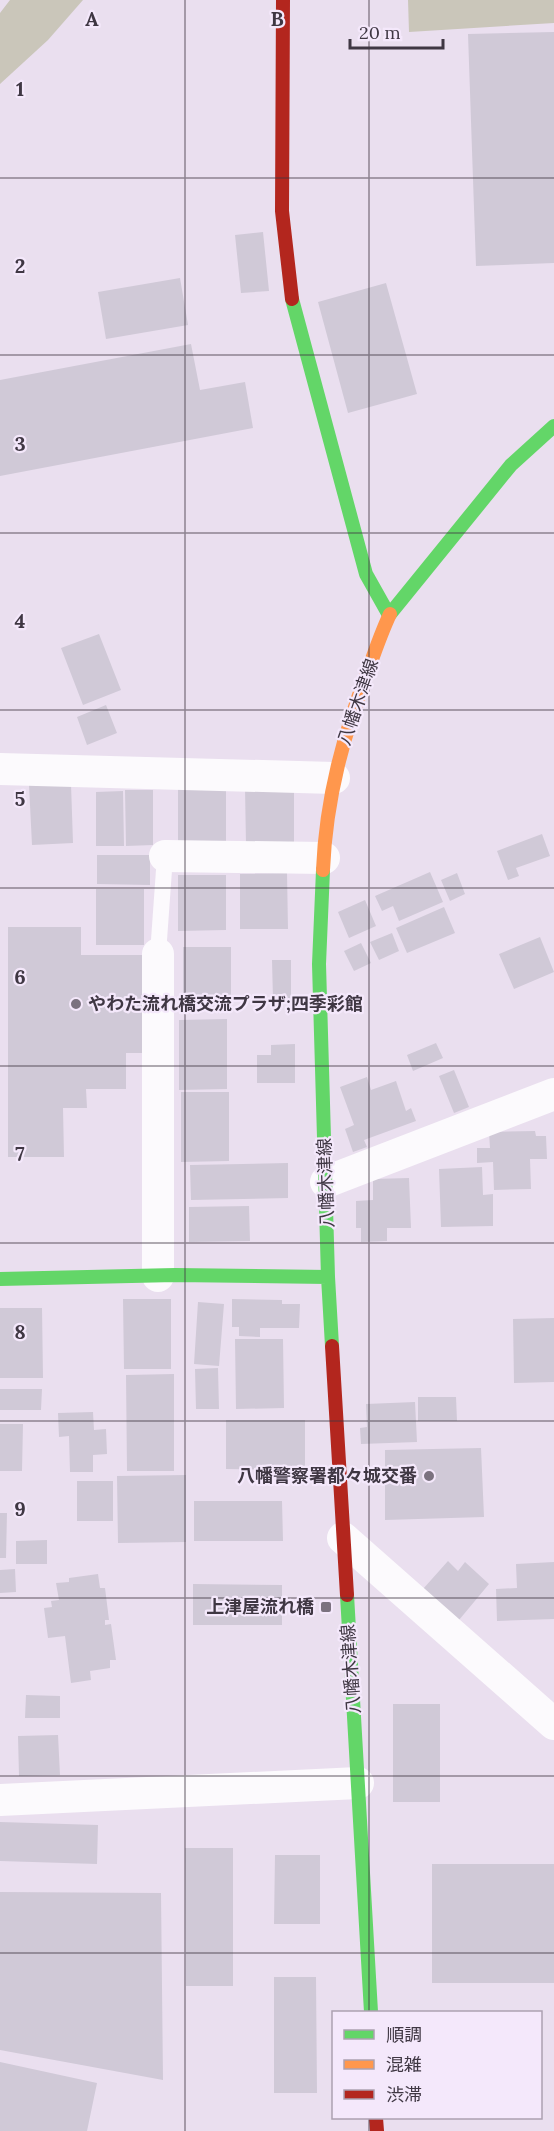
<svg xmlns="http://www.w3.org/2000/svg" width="554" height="2131" font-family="Lora,'Noto Sans JP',serif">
<rect width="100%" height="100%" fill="#eadfef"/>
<!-- green -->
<path fill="#cac6ba" d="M10 0H83L48 40 0 84V13Z
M408 0H554V23L409 32Z"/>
<!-- building -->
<path fill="#d0c9d7" d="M554 32V263L476 266 468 34Z
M263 232 269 291 241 293 235 235Z
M180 278 188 325 106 339 98 292Z
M386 283 417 394 348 413 318 302Z
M191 344 200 390 245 382 253 428 0 476V380Z
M99 634 121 690 83 705 61 648Z
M106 705 117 733 87 745 77 717Z
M71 784 73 843 32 845 29 785Z
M294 787V843L246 844 245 788Z
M178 789H226V845H178Z
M125 790H153V845L126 846Z
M123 791 124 846H96V792Z
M542 834 550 856 516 868 519 876 508 880 497 851Z
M97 855H150V885L97 884Z
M430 872 443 902 399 921 393 906 382 911 375 896Z
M287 873 288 929H240V874Z
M457 873 465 894 450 901 441 880Z
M178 875H226V930L178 931Z
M96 889H144V945H96Z
M365 900 376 926 349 938 338 912Z
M444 907 455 933 407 953 396 928Z
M8 927H81V955H144L143 1053H126V1089H86L87 1108H63L64 1157H8Z
M392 933 399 951 379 960 370 942Z
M540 937 554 972 514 989 499 954Z
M361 943 371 963 354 971 344 951Z
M183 947H231V1002L183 1003Z
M272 960H291V1001L273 1000Z
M227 1019V1089L179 1090V1020Z
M436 1043 443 1058 413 1071 407 1055Z
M295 1044V1083H257V1055H271V1045Z
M454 1070 469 1107 454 1113 439 1076Z
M367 1077 371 1090 396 1081 406 1111 411 1108 416 1121 364 1140 367 1147 353 1152 345 1129 354 1125 340 1087Z
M181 1092H229V1161L181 1162Z
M535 1131 536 1136H546L547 1159H530L531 1189 494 1190 493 1162 477 1163V1148H490L489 1132Z
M288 1163V1198L191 1200 190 1165Z
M482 1167 483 1195 493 1194V1226L441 1227 439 1169Z
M409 1178 411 1228H387V1241L361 1242V1228H356V1201L373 1200V1179Z
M249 1206 250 1241 189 1242V1207Z
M123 1299H171V1369H124Z
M232 1299 282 1300V1304H300L299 1328H260V1337L239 1336V1327H232Z
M198 1302 224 1304 219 1366 194 1364Z
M0 1308H42L43 1378H0Z
M554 1318V1382L514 1383 513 1319Z
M235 1339H283L284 1408 236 1409Z
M218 1368 219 1409H196L195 1369Z
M174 1374V1471H127L126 1375Z
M0 1389H42L41 1410H0Z
M418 1397H456L457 1421H418Z
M415 1402 417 1442 361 1444 360 1428 367 1427 366 1404Z
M93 1412 94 1430 106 1429 107 1454 93 1455V1472H70L69 1436 59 1437 58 1413Z
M226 1420H305V1470L226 1469Z
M0 1424H23L22 1471H0Z
M481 1448 484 1517 385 1520V1450Z
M186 1475V1542L118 1543 117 1476Z
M77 1481H113V1521H77Z
M194 1501H282L283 1541H194Z
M0 1513H7L6 1558H0Z
M47 1540V1564H16V1541Z
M448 1561 458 1571 465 1562 489 1584 459 1620 423 1589Z
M554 1562V1619L497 1621 496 1589 517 1588 516 1564Z
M15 1569 16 1592 0 1593V1570Z
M98 1574 100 1588H105L109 1620H105V1625L111 1624 116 1660H110V1668L90 1671 91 1680 71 1683 65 1636 48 1638 44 1608 52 1607 51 1601 59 1600 56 1583 69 1582V1578Z
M193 1584 282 1585V1625H193Z
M26 1695 60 1696V1718H25Z
M393 1704H440V1802H393Z
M58 1735 60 1775 19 1776 18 1736Z
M0 1822 98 1825 97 1864 0 1861Z
M185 1848H233V1986H186Z
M275 1855H320V1924H274Z
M432 1864H554V1983H432Z
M0 1892 161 1893 163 2080 0 2050Z
M274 1977H316L317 2093H274Z
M0 2062 97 2083 87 2131H0Z"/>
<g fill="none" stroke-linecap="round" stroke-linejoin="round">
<!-- lane -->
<path stroke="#fcfafd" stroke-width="16" d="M158 954 165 856"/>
<!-- street -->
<path stroke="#fcfafd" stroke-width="32" d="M0 769 334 778
M165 856 324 858
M158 954V1276
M326 1182 554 1094
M343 1538 554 1724
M0 1800 358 1783"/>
<!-- fast -->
<path stroke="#63d668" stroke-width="14" d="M292 299 366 574 389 615
M390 614 511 465 554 426
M323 870 319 964 328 1277 332 1346
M0 1279 175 1275 328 1277
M347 1595 371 2012"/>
<!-- slow -->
<path stroke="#ff974d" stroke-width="14" d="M323 870C326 797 344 733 370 665 376 648 382 631 390 614"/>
<!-- jam -->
<path stroke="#b3261e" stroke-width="14" d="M283 0 282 211 292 299
M332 1346 347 1595
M376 2118 377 2131"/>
</g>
<!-- grid -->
<path fill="none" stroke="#3f3743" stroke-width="1.5" stroke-opacity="0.55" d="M185 0V2131M369 0V2012M0 178H554M0 355H554M0 533H554M0 710H554M0 888H554M0 1066H554M0 1243H554M0 1421H554M0 1598H554M0 1776H554M0 1953H554M369 2118V2131"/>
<!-- markers -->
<g fill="#7b727f" stroke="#f4e8fb" stroke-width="2">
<circle cx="76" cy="1004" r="6"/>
<circle cx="429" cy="1476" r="6"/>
<rect x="320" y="1601" width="12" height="12" rx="3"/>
</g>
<g text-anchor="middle" stroke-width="4.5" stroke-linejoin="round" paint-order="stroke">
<!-- street labels -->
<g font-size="18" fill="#3f3743" stroke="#f4e8fb">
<text transform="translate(358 702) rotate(-71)" y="6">八幡木津線</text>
<text transform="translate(326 1183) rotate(-92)" y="6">八幡木津線</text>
<text transform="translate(351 1669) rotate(-94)" y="6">八幡木津線</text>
</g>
<!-- poi labels -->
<g font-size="18" font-weight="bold" fill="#3f3743" stroke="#f4e8fb" text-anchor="end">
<text x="88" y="1010" text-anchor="start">やわた流れ橋交流プラザ;四季彩館</text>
<text x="417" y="1482">八幡警察署都々城交番</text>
<text x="314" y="1613">上津屋流れ橋</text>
</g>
</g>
<g font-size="20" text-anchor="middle" font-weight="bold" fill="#3f3743" stroke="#f4e8fb" stroke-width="4.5" stroke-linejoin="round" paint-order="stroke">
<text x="92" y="26">A</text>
<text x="277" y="26">B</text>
<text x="20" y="96">1</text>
<text x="20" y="273">2</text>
<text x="20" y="451">3</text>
<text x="20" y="628">4</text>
<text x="20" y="806">5</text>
<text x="20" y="984">6</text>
<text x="20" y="1161">7</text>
<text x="20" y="1339">8</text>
<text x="20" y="1516">9</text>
</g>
<!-- legend -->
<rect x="332" y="2011" width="210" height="108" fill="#f4e8fb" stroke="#aca1b1" stroke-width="1.5"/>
<rect x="344" y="2030" width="30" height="9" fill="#63d668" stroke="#aca1b1" stroke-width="1.5"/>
<text x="386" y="2041" font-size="18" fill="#3f3743">順調</text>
<rect x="344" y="2060" width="30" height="9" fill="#ff974d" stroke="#aca1b1" stroke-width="1.5"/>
<text x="386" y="2071" font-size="18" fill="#3f3743">混雑</text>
<rect x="344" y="2090" width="30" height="9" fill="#b3261e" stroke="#aca1b1" stroke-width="1.5"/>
<text x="386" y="2101" font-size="18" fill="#3f3743">渋滞</text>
<!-- scale -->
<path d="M350 39v9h93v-9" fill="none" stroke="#3f3743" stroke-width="3"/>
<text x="359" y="39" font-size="18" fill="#3f3743" stroke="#f4e8fb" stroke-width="4.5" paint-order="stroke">20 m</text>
</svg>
